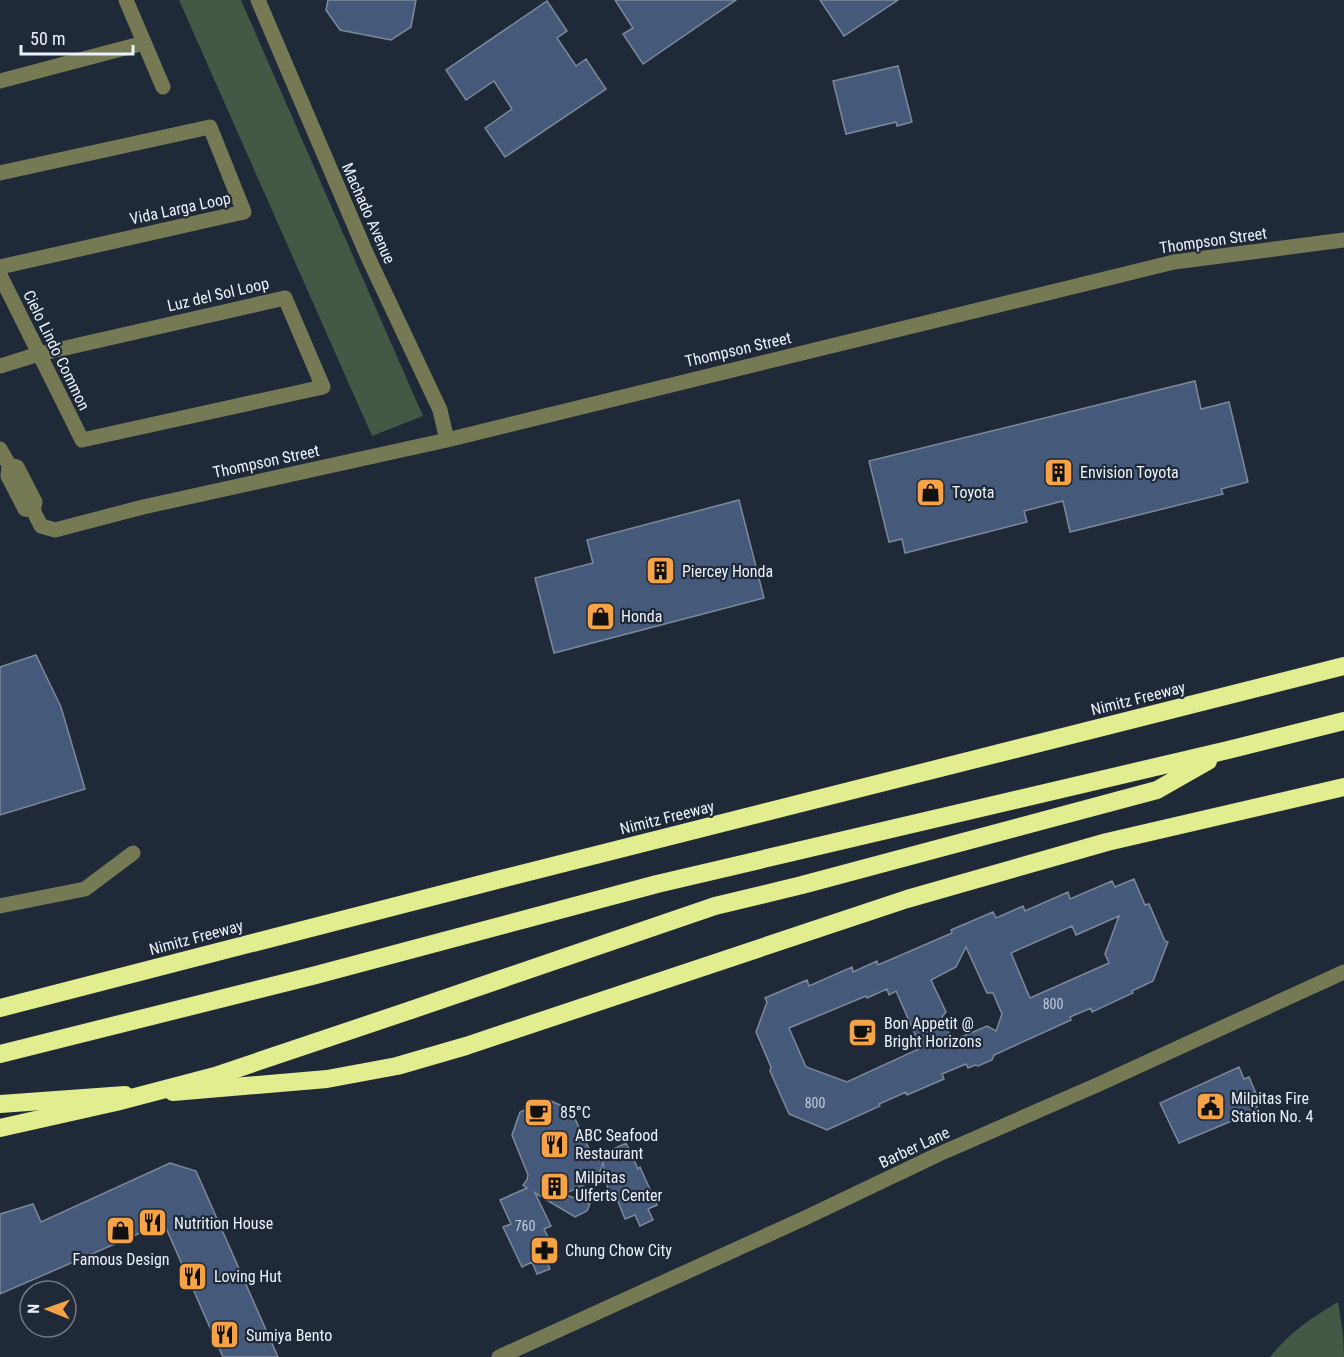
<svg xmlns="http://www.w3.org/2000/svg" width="1344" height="1357" font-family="'Roboto Condensed',sans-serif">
<rect width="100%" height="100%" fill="#1f2938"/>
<!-- green -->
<path fill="#455846" d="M179 0H241L423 416 372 436Z
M1338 1302 1343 1334 1344 1357H1270C1289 1333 1311 1318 1338 1302Z"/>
<!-- building -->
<path fill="#455a7b" stroke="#7d899a" stroke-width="1.5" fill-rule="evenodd" d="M328 0H416L411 27 391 40 340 30 326 10Z
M615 0H736L643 64 623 34 633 28Z
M820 0H898L844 36Z
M547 1 567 31 557 38 576 66 586 59 606 89 505 157 485 128 512 109 494 81 466 100 446 70Z
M898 66 912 122 897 126 896 122 846 134 833 81Z
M1195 381 1201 409 1229 402 1248 482 1221 489 1223 494 1070 532 1063 501 1024 511 1027 522 905 553 902 539 889 542 869 461Z
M739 500 764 598 554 653 535 578 593 563 587 540Z
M36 655 61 707 85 789 0 815V667Z
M1134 879 1145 905 1149 904 1165 941 1168 942 1153 981 1132 991 1133 993 1092 1012 1091 1008 1070 1017 1071 1020 994 1055 992 1060 978 1066 975 1065 968 1068 966 1064 942 1074 944 1079 907 1095 906 1092 879 1104 880 1106 827 1130 789 1114 770 1071 771 1067 756 1032 767 1002 765 998 807 980 809 986 852 967 853 972 877 961 878 965 952 933 951 930 993 912 996 918 1023 906 1025 911 1068 892 1070 899 1112 881 1115 887ZM1119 916 1105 954 1109 963 1030 998 1011 953 1072 926 1076 935ZM966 947 987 993H993L1002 1014 996 1031 987 1026 952 1041 942 1017 946 1012 931 980 956 967ZM887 989 889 995 896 991 921 1048 847 1082 806 1067 789 1028 866 996 867 998Z
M1239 1067 1244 1079 1249 1077 1257 1096 1254 1097 1258 1110 1179 1143 1160 1103Z
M549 1100 571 1110 590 1151 603 1154 626 1143 638 1169 640 1167 657 1205 648 1209 653 1220 640 1226 635 1215 625 1219 615 1194 609 1196 603 1163 597 1179 564 1194 590 1204 587 1211 575 1217 535 1193 551 1226 544 1229 555 1251 545 1256 550 1269 537 1274 532 1262 522 1267 503 1227 511 1224 500 1200 527 1188 523 1185 527 1180 528 1175 512 1135 520 1112Z
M170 1163 196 1171 278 1357H223L166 1228 156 1226 0 1294V1214L33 1204 41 1222Z"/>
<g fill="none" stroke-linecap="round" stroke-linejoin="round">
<!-- minor -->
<path stroke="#757a55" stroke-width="15" d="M126 0 163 87
M258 0 367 255 440 410 447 440
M0 81 144 43
M0 173 210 127 244 212 0 267
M0 275C27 330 55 385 82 440L323 387 285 298 39 354 0 366
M0 449 9 465 8 476 25 509 33 510
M9 465 17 467 35 502 33 510
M33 510 41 526 55 530 143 507 447 440 1174 262 1344 240
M0 906 85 889 133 853
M499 1357 805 1218 937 1155 1097 1085 1344 972"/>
<!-- highway -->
<path stroke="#e1ed8e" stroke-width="18" d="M0 1008 497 880 1344 666
M411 1010 715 906 802 885 1157 790 1208 761
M0 1054 316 975 657 884 1228 750 1344 721
M173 1092 327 1079 397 1066 466 1046 907 899 1107 842 1344 787
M0 1104 125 1095"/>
<!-- highway-bridge -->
<path stroke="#e1ed8e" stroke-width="18" d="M0 1128 116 1102 215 1076 411 1010"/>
</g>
<!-- icons -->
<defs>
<symbol id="building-square" viewBox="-11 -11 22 22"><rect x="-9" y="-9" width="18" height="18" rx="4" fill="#f5a346" stroke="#1f2938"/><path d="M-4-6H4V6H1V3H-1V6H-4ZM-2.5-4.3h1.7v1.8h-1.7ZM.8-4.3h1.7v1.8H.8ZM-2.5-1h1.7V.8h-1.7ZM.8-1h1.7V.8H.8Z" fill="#111"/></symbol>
<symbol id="shop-square" viewBox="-11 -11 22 22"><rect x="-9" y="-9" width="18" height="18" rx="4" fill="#f5a346" stroke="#1f2938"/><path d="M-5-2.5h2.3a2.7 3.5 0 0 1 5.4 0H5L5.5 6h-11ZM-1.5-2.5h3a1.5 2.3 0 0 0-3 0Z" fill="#111"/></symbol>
<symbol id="cafe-square" viewBox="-11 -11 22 22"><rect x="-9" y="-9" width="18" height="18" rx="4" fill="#f5a346" stroke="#1f2938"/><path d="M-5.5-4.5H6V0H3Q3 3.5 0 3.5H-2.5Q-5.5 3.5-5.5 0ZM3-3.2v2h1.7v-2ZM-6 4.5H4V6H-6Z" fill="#111"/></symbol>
<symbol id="civic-square" viewBox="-11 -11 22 22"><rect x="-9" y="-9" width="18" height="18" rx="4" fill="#f5a346" stroke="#1f2938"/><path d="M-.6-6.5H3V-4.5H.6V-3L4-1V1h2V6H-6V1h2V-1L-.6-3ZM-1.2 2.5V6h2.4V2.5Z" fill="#111"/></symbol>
<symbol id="restaurant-square" viewBox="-11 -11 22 22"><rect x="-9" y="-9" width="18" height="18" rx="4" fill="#f5a346" stroke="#1f2938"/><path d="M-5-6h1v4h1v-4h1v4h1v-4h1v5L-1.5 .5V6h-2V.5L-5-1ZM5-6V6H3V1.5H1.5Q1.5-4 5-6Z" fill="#111"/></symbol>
<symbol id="pharmacy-square" viewBox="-11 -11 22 22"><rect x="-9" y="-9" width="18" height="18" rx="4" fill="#f5a346" stroke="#1f2938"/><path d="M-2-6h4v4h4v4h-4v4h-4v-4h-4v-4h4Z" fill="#111"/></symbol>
</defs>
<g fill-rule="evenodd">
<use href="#building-square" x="1042" y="456" width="33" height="33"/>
<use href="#shop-square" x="914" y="476" width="33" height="33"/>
<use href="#building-square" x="644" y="554" width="33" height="33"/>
<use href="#shop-square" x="584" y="600" width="33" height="33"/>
<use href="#cafe-square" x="846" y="1016" width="33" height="33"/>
<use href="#civic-square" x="1194" y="1090" width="33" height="33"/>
<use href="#cafe-square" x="522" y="1096" width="33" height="33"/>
<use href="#restaurant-square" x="538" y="1128" width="33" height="33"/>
<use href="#building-square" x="538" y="1170" width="33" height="33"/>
<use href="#restaurant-square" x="136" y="1206" width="33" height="33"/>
<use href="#shop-square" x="104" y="1214" width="33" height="33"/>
<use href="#pharmacy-square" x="528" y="1234" width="33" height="33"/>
<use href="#restaurant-square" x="176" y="1260" width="33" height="33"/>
<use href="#restaurant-square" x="208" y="1318" width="33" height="33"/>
</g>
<g text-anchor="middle" stroke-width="4.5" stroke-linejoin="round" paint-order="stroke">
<!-- number labels -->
<g font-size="14" fill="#c1cbdb">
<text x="1053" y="1009">800</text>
<text x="815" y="1108">800</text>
<text x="525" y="1231">760</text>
</g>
<!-- street labels -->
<g font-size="16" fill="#eaf1fb" stroke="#1f2938">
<text transform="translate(180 208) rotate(-12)" y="6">Vida Larga Loop</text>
<text transform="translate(369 213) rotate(66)" y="6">Machado Avenue</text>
<text transform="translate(1213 240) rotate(-8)" y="6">Thompson Street</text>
<text transform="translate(218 294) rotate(-13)" y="6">Luz del Sol Loop</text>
<text transform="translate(738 349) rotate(-13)" y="6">Thompson Street</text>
<text transform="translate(57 350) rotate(64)" y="6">Cielo Lindo Common</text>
<text transform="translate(266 461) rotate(-12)" y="6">Thompson Street</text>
<text transform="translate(1138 698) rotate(-14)" y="6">Nimitz Freeway</text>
<text transform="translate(667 817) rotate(-14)" y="6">Nimitz Freeway</text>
<text transform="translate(196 937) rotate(-15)" y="6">Nimitz Freeway</text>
<text transform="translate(914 1147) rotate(-25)" y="6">Barber Lane</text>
</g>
<!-- poi labels -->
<g font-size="16" fill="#eaf1fb" stroke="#1f2938" text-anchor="start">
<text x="1080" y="478">Envision Toyota</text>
<text x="952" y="498">Toyota</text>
<text x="682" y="577">Piercey Honda</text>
<text x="621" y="622">Honda</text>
<text x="884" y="1029">Bon Appetit @<tspan x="884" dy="18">Bright Horizons</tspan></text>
<text x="1231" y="1104">Milpitas Fire<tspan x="1231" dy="18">Station No. 4</tspan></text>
<text x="560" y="1118">85°C</text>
<text x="575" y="1141">ABC Seafood<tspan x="575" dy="18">Restaurant</tspan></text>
<text x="575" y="1183">Milpitas<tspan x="575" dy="18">Ulferts Center</tspan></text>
<text x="174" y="1229">Nutrition House</text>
<text x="565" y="1256">Chung Chow City</text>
<text x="121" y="1265" text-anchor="middle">Famous Design</text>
<text x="214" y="1282">Loving Hut</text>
<text x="246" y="1341">Sumiya Bento</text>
</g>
</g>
<!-- north arrow -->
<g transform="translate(48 1309) rotate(271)"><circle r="28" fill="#1f2938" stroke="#707986" stroke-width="1.5"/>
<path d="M0-4.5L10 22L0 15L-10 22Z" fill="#f5a346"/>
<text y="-9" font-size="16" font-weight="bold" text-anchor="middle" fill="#eaf1fb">N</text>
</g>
<!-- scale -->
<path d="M21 45v9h112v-9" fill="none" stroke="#eaf1fb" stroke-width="3"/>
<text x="30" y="45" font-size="18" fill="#eaf1fb" stroke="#1f2938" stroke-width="4.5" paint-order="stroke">50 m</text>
</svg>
